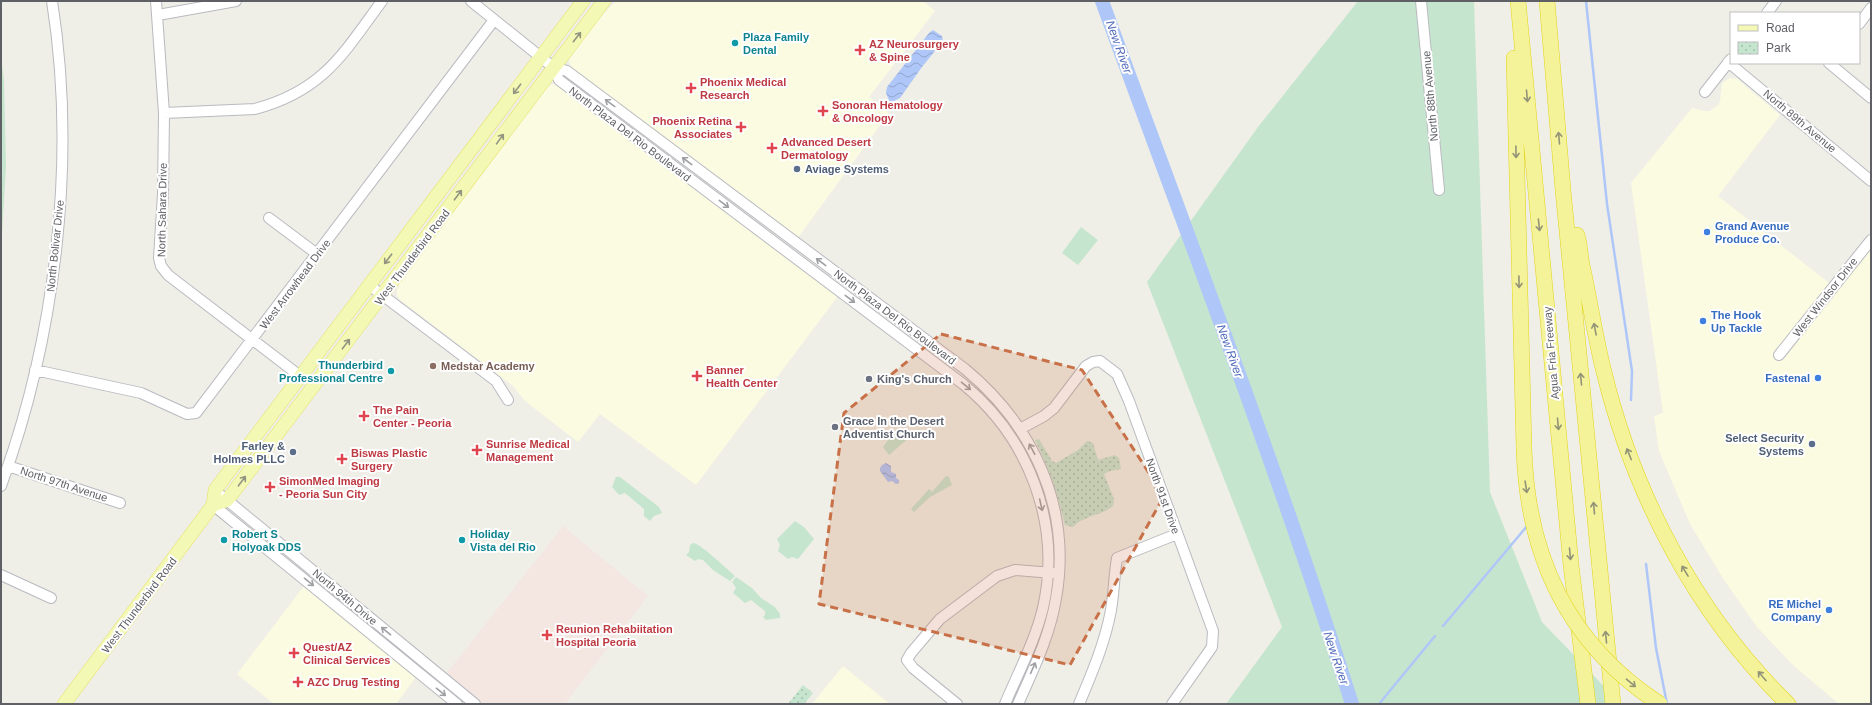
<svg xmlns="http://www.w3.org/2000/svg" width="1872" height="705" font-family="Helvetica,sans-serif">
<defs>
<pattern id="park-dots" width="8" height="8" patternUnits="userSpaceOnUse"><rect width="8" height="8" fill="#c6e5ce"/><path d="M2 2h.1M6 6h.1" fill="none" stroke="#a4bdab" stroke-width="1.8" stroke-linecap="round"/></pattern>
<pattern id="water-waves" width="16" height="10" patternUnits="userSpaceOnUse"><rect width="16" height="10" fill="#afc7f8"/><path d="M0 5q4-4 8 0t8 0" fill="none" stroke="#92a5cd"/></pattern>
</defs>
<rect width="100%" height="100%" fill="#efefe7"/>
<!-- commercial -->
<path fill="#fbfbe1" d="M616 1H923L935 11 869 97 889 113 797 239 571 68 569 62 570 57 594 24Z
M1730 78 1737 79 1780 115 1718 196 1838 290 1871 248V704H1839L1794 666 1757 627 1724 580 1690 524 1659 451 1654 416 1663 413 1631 183 1692 108 1705 111H1710L1718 105 1720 101 1722 83Z
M555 83 838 296 696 485 600 414 578 442 525 401 513 386 399 299 397 295V290L402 279 547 86Z
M304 586 416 677 396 704H274L237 674Z
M843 666 890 704H812Z"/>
<!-- medical -->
<path fill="#f4e7e1" d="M563 526 648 596 565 704H482L446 674Z"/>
<!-- grass -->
<path fill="#c6e5ce" d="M1358 1H1474L1490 492 1542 622 1621 704H1226L1282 627 1147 282 1258 127Z
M1 55 4 81 6 166 1 252Z
M1081 227 1098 240 1078 265 1062 253Z
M900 428 910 437 889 455 883 447 891 436 892 432Z
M946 476 949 477 952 485 930 497 914 512 911 509 929 489 932 492Z
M616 477H620L659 507 662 513 654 516 650 521 644 516V509L625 493 619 495 612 487Z
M795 521 804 527 814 539 798 559 792 557 788 559 778 551 780 545 777 539Z
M693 543C700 543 728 570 735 576L730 581 713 570 703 560 698 559 695 561 686 555 689 552 690 545Z
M736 577 752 588 761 598 775 607 780 614V618L766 620 763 617 765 615V611L751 600 745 603 733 593 736 588 732 582Z"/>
<!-- park -->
<path fill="url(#park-dots)" d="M1039 439 1052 461 1056 463 1078 450 1087 441 1093 443 1098 460 1115 455 1119 458 1121 469 1110 471 1104 474 1114 499 1113 506C1101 516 1084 515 1073 527L1065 525C1058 495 1049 468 1035 440Z
M803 685 813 693 804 704H788Z"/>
<!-- water -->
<path fill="url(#water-waves)" d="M933 30 942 36 943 41 922 67 900 98 890 103 886 93 887 87 929 33Z
M886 463 891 466V472L896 474V478L899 480V483L896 484 892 481 888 482 880 471V468L882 465Z"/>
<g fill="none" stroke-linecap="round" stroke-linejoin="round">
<!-- stream -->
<path stroke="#afc7f8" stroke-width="2.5" d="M1586 1 1607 204 1632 371 1631 400
M1646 564 1656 648 1667 704
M1443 626 1528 525
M1379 704 1435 636"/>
<!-- river -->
<path stroke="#afc7f8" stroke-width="14" d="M1102 1C1187 234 1277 467 1352 704"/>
<defs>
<path id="minor" d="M156 1 164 113 163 194 159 258 161 266 168 275 300 376
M471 1 553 67 567 71 965 369C1034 426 1072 509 1056 598 1050 636 1033 670 1018 704
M1421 1 1439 190
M1767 13 1776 1
M158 15 236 1
M1859 24 1871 8
M1728 62 1871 181
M1829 63 1871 98
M553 67 559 80 963 384C1029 438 1062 524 1043 608 1035 641 1018 673 1005 704
M1705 92 1731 59
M164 113 255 109C323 91 343 54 382 1
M269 218 317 254
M369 285 496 381 508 400
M1779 355 1871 240
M35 370 141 393 187 414 196 413 494 20
M1020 429 1044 416 1054 408 1086 366 1093 362 1100 361 1117 374 1129 401 1213 631 1212 647 1172 704
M8 466 120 503
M1 486C56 336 77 159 52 1
M222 496 475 704
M213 505 457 704
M1 575 51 598
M957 704 913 668 907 660 911 653 940 619 997 576 1015 570 1053 573
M1079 704C1092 673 1105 643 1111 610 1114 593 1114 575 1117 558L1177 534"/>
<path id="major" d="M213 505 227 500 232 494 604 1
M64 704 213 505 215 490 583 1"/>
<path id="highway" d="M1518 1 1571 565 1588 704
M1547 1 1563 190 1613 704
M1514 58 1524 448
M1577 235C1580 245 1580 255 1582 265 1590 301 1595 337 1604 372 1634 496 1697 615 1788 704"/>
</defs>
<!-- minor casing -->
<use href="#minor" stroke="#b9bac0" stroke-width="12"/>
<!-- major casing -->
<use href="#major" stroke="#e6e16a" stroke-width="14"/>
<!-- highway casing -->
<use href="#highway" stroke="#e3d414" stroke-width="16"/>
<!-- minor -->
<use href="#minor" stroke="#fff" stroke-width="10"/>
<!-- major -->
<use href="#major" stroke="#f3f8b4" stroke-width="13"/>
<!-- highway -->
<use href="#highway" stroke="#f4f39a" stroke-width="15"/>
<defs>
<path id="highway-bridge" d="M1524 448C1527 557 1568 644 1660 704"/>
</defs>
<!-- highway-bridge casing -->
<use href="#highway-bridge" stroke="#e3d414" stroke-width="16" stroke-linecap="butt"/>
<!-- highway-bridge -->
<use href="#highway-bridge" stroke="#f4f39a" stroke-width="15"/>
</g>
<!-- one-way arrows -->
<defs><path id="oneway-shaft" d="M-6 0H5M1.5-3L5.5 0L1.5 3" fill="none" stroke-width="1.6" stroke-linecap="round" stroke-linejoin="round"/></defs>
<g stroke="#939581">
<use href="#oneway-shaft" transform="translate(577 37) rotate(-52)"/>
<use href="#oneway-shaft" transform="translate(517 89) rotate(127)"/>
<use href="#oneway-shaft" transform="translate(500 139) rotate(-54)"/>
<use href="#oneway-shaft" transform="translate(458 195) rotate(-53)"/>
<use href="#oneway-shaft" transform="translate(388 259) rotate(127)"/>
<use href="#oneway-shaft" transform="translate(346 344) rotate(-53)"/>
<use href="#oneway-shaft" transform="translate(242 481) rotate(-53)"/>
</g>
<g stroke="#939378">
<use href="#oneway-shaft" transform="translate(1527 96) rotate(85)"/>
<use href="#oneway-shaft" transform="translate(1559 138) rotate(-95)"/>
<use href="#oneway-shaft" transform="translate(1516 152) rotate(89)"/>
<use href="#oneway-shaft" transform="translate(1539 225) rotate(84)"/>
<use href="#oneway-shaft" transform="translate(1519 282) rotate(89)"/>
<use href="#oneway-shaft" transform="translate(1595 329) rotate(-101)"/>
<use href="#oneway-shaft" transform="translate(1581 379) rotate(-95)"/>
<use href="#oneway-shaft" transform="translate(1558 424) rotate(85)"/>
<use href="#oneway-shaft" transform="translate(1629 454) rotate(-112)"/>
<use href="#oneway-shaft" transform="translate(1526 487) rotate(81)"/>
<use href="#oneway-shaft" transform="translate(1594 508) rotate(-95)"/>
<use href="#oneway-shaft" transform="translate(1570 554) rotate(85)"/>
<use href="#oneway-shaft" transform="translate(1685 571) rotate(-121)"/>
<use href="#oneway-shaft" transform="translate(1606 637) rotate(-95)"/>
<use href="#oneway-shaft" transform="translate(1762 676) rotate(-131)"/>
<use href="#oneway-shaft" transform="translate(1631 683) rotate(40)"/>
</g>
<g stroke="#9fa0a3">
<use href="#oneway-shaft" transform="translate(610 103) rotate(-144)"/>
<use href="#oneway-shaft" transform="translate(687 161) rotate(-143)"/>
<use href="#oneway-shaft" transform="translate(724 204) rotate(37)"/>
<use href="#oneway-shaft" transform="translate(821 262) rotate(-143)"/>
<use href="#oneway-shaft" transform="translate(850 299) rotate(37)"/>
<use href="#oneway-shaft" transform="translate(966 386) rotate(39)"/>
<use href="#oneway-shaft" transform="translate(1032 449) rotate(-118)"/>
<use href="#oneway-shaft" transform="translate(1041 505) rotate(77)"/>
<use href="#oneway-shaft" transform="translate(309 582) rotate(39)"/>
<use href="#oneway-shaft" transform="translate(386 631) rotate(-141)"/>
<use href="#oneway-shaft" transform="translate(1033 668) rotate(-66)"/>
<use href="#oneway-shaft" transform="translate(441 692) rotate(39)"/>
</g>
<!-- marked area -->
<path fill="#c87047" fill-opacity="0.2" stroke="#c87047" stroke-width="3" stroke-dasharray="8 5" stroke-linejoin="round" d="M941 334 1082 370 1164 496 1070 665 819 604 844 413Z"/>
<!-- markers -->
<g fill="#0f9aa8" stroke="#fff" stroke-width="1.5">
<circle cx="735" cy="43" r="4"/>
<circle cx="391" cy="371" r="4"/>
<circle cx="224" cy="540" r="4"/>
<circle cx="462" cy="540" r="4"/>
</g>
<g fill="#e0444e" stroke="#fff" stroke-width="1.5">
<path d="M858 44h4v4h4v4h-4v4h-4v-4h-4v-4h4z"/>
<path d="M689 82h4v4h4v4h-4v4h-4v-4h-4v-4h4z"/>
<path d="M821 105h4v4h4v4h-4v4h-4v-4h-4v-4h4z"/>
<path d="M739 121h4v4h4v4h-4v4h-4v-4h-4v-4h4z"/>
<path d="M770 142h4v4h4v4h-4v4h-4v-4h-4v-4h4z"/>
<path d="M695 370h4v4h4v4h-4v4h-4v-4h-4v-4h4z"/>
<path d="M362 410h4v4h4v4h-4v4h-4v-4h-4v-4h4z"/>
<path d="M475 444h4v4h4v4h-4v4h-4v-4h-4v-4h4z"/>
<path d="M340 453h4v4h4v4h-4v4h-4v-4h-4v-4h4z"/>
<path d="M268 481h4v4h4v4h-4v4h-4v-4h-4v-4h4z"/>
<path d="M545 629h4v4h4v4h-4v4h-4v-4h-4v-4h4z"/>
<path d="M292 647h4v4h4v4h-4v4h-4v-4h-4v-4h4z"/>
<path d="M296 676h4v4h4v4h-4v4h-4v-4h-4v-4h4z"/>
</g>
<g fill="#5c6f8a" stroke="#fff" stroke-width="1.5">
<circle cx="797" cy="169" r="4"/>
<circle cx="1812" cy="444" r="4"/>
<circle cx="293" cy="452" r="4"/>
</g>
<g fill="#3f7fe0" stroke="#fff" stroke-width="1.5">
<circle cx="1707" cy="232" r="4"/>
<circle cx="1703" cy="321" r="4"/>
<circle cx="1818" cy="378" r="4"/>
<circle cx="1829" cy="610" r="4"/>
</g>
<circle fill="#8d6e63" stroke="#fff" stroke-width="1.5" cx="433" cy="366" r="4"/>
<g fill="#6b7280" stroke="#fff" stroke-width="1.5">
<circle cx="869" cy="379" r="4"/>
<circle cx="835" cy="427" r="4"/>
</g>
<g text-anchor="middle" stroke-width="4" stroke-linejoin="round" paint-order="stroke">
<!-- culture labels -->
<g font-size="11" font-weight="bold" fill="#0d838f" stroke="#fff" text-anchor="start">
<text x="743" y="41">Plaza Family<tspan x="743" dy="13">Dental</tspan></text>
<text x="383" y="369" text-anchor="end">Thunderbird<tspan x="383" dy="13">Professional Centre</tspan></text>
<text x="232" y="538">Robert S<tspan x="232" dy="13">Holyoak DDS</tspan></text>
<text x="470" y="538">Holiday<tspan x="470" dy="13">Vista del Rio</tspan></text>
</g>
<!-- health labels -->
<g font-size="11" font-weight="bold" fill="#be3a42" stroke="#fff" text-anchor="start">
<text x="869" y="48">AZ Neurosurgery<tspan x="869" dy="13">&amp; Spine</tspan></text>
<text x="700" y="86">Phoenix Medical<tspan x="700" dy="13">Research</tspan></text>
<text x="832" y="109">Sonoran Hematology<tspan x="832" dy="13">&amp; Oncology</tspan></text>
<text x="732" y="125" text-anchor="end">Phoenix Retina<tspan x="732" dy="13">Associates</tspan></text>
<text x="781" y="146">Advanced Desert<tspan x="781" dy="13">Dermatology</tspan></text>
<text x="706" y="374">Banner<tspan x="706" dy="13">Health Center</tspan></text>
<text x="373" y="414">The Pain<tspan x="373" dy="13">Center - Peoria</tspan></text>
<text x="486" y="448">Sunrise Medical<tspan x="486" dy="13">Management</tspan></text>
<text x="351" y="457">Biswas Plastic<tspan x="351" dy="13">Surgery</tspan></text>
<text x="279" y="485">SimonMed Imaging<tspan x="279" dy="13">- Peoria Sun City</tspan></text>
<text x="556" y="633">Reunion Rehabiitation<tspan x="556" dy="13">Hospital Peoria</tspan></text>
<text x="303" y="651">Quest/AZ<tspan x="303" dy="13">Clinical Services</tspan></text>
<text x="307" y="686">AZC Drug Testing</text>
</g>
<!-- street labels -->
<g font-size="11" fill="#5f6066" stroke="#fff">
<text transform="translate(1430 96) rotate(-95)" y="4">North 88th Avenue</text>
<text transform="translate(1800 121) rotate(40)" y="4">North 89th Avenue</text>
<text transform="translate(630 134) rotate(37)" y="4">North Plaza Del Rio Boulevard</text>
<text transform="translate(162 210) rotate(-89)" y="4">North Sahara Drive</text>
<text transform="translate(55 246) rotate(-84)" y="4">North Bolivar Drive</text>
<text transform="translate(412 257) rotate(-53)" y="4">West Thunderbird Road</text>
<text transform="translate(295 284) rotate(-53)" y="4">West Arrowhead Drive</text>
<text transform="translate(1825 297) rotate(-52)" y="4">West Windsor Drive</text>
<text transform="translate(895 317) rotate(37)" y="4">North Plaza Del Rio Boulevard</text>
<text transform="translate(1551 353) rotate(-95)" y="4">Agua Fria Freeway</text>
<text transform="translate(64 484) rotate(18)" y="4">North 97th Avenue</text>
<text transform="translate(1163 496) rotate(70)" y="4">North 91st Drive</text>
<text transform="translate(345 597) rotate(40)" y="4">North 94th Drive</text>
<text transform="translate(139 605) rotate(-53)" y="4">West Thunderbird Road</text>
</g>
<!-- service labels -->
<g font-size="11" font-weight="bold" fill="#4e5e75" stroke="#fff" text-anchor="end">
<text x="805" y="173" text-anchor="start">Aviage Systems</text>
<text x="1804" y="442">Select Security<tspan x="1804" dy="13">Systems</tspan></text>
<text x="285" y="450">Farley &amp;<tspan x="285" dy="13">Holmes PLLC</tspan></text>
</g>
<!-- shop labels -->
<g font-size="11" font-weight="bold" fill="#366cbe" stroke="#fff" text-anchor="start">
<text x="1715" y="230">Grand Avenue<tspan x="1715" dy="13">Produce Co.</tspan></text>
<text x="1711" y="319">The Hook<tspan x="1711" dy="13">Up Tackle</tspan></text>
<text x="1810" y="382" text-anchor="end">Fastenal</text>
<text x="1821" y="608" text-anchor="end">RE Michel<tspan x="1821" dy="13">Company</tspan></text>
</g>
<!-- education labels -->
<g font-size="11" font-weight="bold" fill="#785e54" stroke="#fff" text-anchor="start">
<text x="441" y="370">Medstar Academy</text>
</g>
<!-- worship labels -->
<g font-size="11" font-weight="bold" fill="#5b616d" stroke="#fff" text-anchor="start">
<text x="877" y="383">King's Church</text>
<text x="843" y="425">Grace In the Desert<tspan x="843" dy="13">Adventist Church</tspan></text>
</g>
<!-- water labels -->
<g font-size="12" font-style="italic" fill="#526cbb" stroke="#fff">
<text transform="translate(1119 47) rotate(70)" y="4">New River</text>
<text transform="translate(1230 351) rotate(70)" y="4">New River</text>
<text transform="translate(1336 658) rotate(71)" y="4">New River</text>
</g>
</g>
<!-- border -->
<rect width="1872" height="705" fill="none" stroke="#5f6066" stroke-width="4"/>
<!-- legend -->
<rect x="1730" y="12" width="130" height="52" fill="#ffffff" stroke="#bfbfc2"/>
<rect x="1738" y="25" width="20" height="6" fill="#f3f8b4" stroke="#bfbfc2"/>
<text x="1766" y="32" font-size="12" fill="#5f6066">Road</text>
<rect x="1738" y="42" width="20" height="12" fill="url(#park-dots)" stroke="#bfbfc2"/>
<text x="1766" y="52" font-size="12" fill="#5f6066">Park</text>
</svg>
